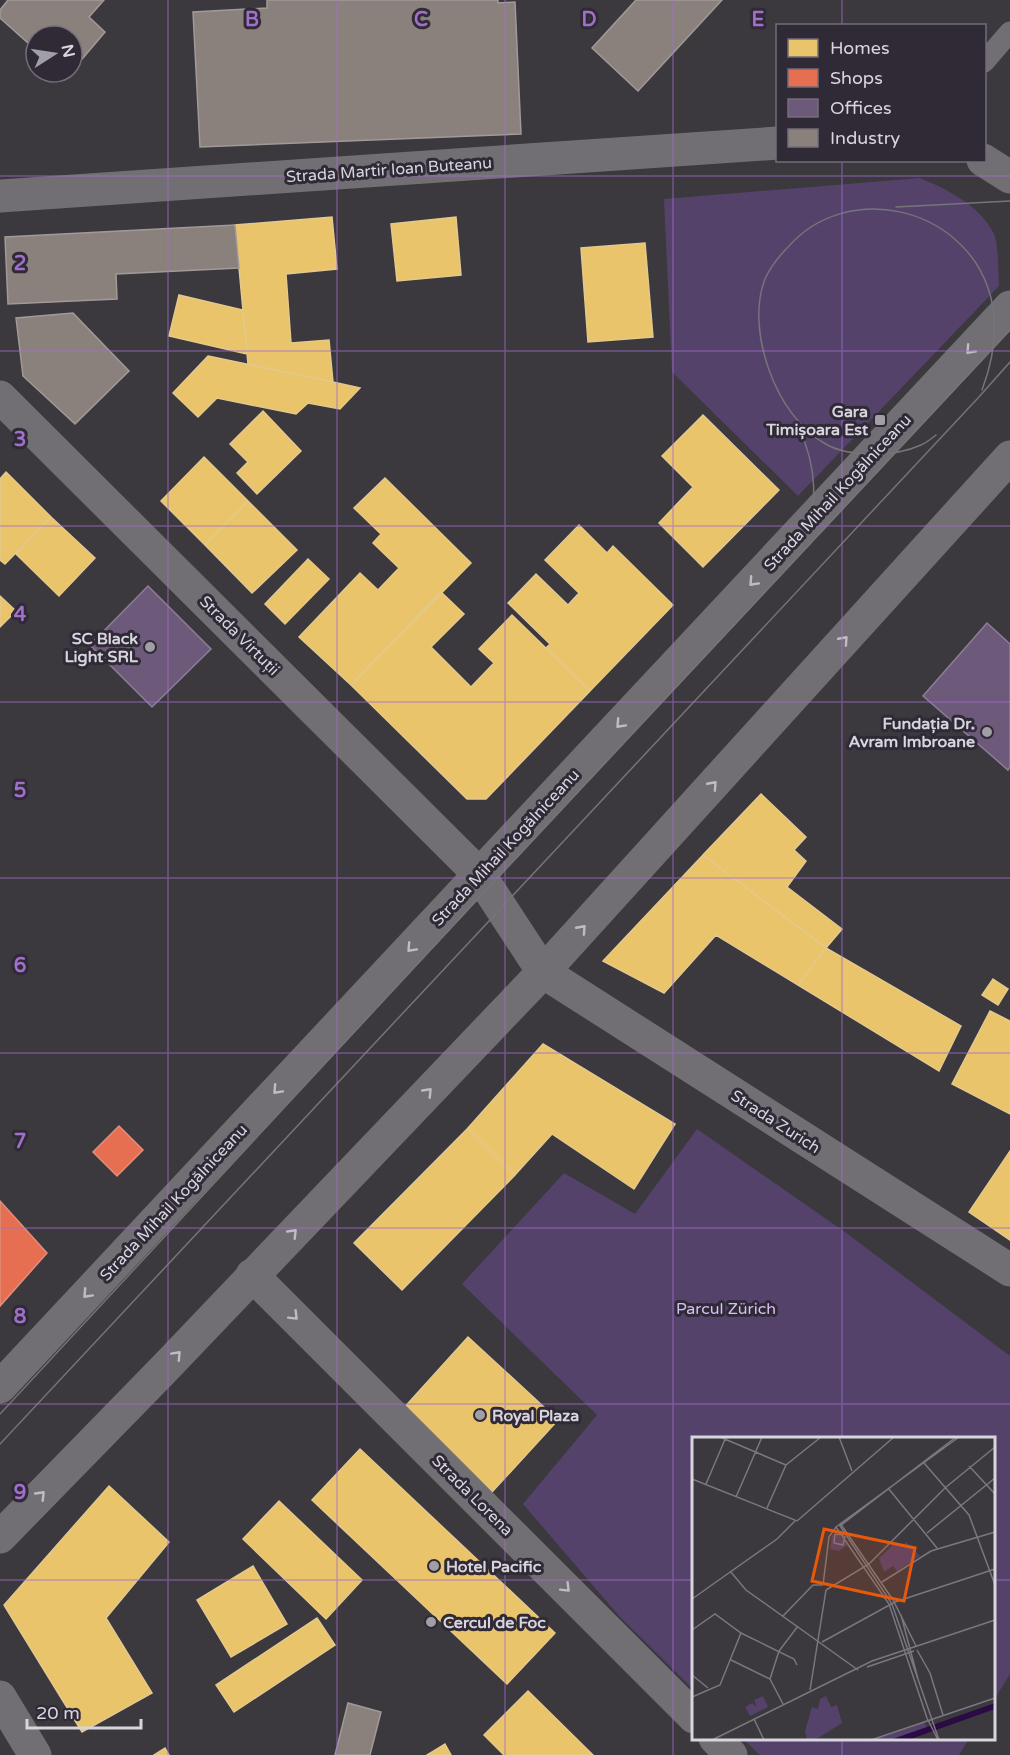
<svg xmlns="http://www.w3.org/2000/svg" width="1010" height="1755" font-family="'Varela Round',sans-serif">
<rect width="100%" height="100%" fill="#3b383e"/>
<!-- green -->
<path fill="#54426b" d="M920 178C947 189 981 206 994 234 999 246 998 273 999 286L798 496 672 372 664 199Z
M697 1129 845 1232 1010 1356V1674L994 1700V1438H694L693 1689 620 1617 523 1504 597 1415 462 1284 564 1173 635 1214Z
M743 1739H969L959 1755H760Z"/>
<!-- homes -->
<path fill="#e9c46a" stroke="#e4c98d" stroke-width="1.5" d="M332 217 337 269 286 274 291 343 329 340 333 382 248 364 235 225Z
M456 217 461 275 397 281 391 224Z
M645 243 653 337 588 342 581 248Z
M179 295 243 310 247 354 169 336Z
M208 356 333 382 360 388 340 409 308 403 296 414 217 398 198 417 173 393Z
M263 411 301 451 257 494 237 473 248 462 230 444Z
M703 415 779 490 703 567 659 523 693 487 662 456Z
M204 457 248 501 205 545 161 501Z
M6 472 51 517 5 564 0 560V479Z
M385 478 471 563 351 685 299 637 360 573 378 590 399 568 373 543 381 534 354 508Z
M248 501 297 550 252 593 205 545Z
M51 517 95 558 59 596 16 554Z
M579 525 607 553 613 546 673 605 590 691 546 648 550 644 508 603 536 574 568 605 579 593 545 560Z
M308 559 329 579 285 624 265 604Z
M441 592 464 614 431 647 471 687 494 663 479 649 512 615 590 691 486 799H467L351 685Z
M0 596 16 611 0 627Z
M761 794 806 837 794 850 806 861 787 887 842 929 826 948 703 855Z
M703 855 826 948 798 985 716 935 664 993 603 961Z
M826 948 961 1026 939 1071 798 985Z
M993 979 1008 989 998 1005 982 995Z
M990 1011 1010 1021V1114L952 1084Z
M543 1044 675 1124 634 1189 552 1134 515 1175 468 1128Z
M468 1128 515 1175 402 1290 354 1243Z
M1010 1151V1240L969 1212Z
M468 1337 558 1420 492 1492 402 1410Z
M360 1449 555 1633 507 1684 312 1500Z
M109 1486 169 1542 106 1618 152 1693 82 1732 4 1605Z
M279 1501 362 1580 326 1619 243 1539Z
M253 1566 287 1624 231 1657 197 1600Z
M317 1618 335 1645 234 1712 216 1685Z
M528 1691 593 1755H504L484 1735Z
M445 1744 451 1755H427Z
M165 1748 169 1755H154Z"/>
<!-- shops -->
<path fill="#e76f51" stroke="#e28e7b" stroke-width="1.5" d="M119 1126 143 1150 117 1176 93 1152Z
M0 1201 47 1253 0 1306Z"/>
<!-- offices -->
<path fill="#6d597a" stroke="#8d7e98" stroke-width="1.5" d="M148 586 211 649 152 707 90 645Z
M987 623 1010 644V767L1008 770 923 696Z"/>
<!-- industry -->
<path fill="#8a817c" stroke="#a19a99" stroke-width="1.5" d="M8 0H104L89 17 105 32 72 71V36H36V50L0 18V10Z
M267 0H498V3L515 2 521 134 200 147 193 12 267 8Z
M636 0H722L638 91 592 48Z
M235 225 239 268 116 274 117 299 8 304 5 237Z
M73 313 129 371 75 424 23 376 16 318Z
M348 1703 381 1712 370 1755H335Z"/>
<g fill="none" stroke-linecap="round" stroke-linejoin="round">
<!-- service -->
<path stroke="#716f74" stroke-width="21" d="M984 62 1010 32"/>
<!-- minor -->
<path stroke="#716f74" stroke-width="33" d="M983 160 1010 177
M0 196 778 143
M0 397 479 874 543 972 1010 1270
M252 1275 694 1717
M0 1697 35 1755
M715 1738 731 1755"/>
<!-- tertiary -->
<path stroke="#716f74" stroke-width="33" d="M0 1387 1010 307
M0 1537 165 1368 543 972 1010 457"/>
<!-- tram -->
<path stroke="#767477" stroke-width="1.5" d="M896 207 1010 201
M798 425C817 467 820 506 800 549
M936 435C931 439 926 443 921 445 895 457 848 458 824 443 776 416 745 330 765 279 770 268 780 255 789 246 847 181 960 206 988 288 1000 322 994 358 982 390
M0 1414 488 888 1010 330
M0 1444 978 398 1010 362"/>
</g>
<!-- one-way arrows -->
<defs><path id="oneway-chevron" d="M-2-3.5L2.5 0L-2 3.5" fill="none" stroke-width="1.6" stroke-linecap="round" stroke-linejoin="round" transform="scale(1.5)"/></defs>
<g stroke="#bebcc4">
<use href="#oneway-chevron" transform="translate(970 350) rotate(133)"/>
<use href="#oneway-chevron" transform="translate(753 582) rotate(133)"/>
<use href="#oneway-chevron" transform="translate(844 640) rotate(-48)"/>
<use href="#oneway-chevron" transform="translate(620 724) rotate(133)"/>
<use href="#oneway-chevron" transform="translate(713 785) rotate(-48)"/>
<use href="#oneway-chevron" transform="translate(582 929) rotate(-48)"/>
<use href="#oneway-chevron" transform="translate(411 948) rotate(133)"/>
<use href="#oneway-chevron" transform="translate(277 1090) rotate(133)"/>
<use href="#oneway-chevron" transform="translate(428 1092) rotate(-46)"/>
<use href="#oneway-chevron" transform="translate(293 1233) rotate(-46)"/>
<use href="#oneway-chevron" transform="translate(87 1294) rotate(133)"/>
<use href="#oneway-chevron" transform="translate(294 1316) rotate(45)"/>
<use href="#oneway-chevron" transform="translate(177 1355) rotate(-47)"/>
<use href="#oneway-chevron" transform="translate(41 1495) rotate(-46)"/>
<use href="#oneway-chevron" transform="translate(566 1588) rotate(45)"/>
</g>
<!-- grid -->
<path fill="none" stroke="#a070cb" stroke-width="1.5" stroke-opacity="0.55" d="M168 0V1755M337 0V1755M505 0V1755M673 0V1755M842 0V26M842 160V1438M0 176H1010M0 351H1010M0 526H1010M0 702H1010M0 878H1010M0 1053H1010M0 1228H1010M0 1404H1010M0 1580H694M994 1580H1010M842 1738V1755"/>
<!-- markers -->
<g fill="#a19ea6" stroke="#302a37" stroke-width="2">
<rect x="874" y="414" width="12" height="12" rx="3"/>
<circle cx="150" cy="647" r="6"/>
<circle cx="987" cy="732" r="6"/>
<circle cx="480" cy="1415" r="6"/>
<circle cx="434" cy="1566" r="6"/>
<circle cx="431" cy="1622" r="6"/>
</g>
<g text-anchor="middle" stroke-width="6" stroke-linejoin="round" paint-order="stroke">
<!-- street labels -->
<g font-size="16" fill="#d8d5de" stroke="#302a37">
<text transform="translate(389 169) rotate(-4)" y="6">Strada Martir Ioan Buteanu</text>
<text transform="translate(837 492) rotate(-47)" y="6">Strada Mihail Kogălniceanu</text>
<text transform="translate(240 635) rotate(45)" y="6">Strada Virtuții</text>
<text transform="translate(505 847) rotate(-47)" y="6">Strada Mihail Kogălniceanu</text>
<text transform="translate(776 1121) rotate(33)" y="6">Strada Zurich</text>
<text transform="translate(173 1202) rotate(-47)" y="6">Strada Mihail Kogălniceanu</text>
<text transform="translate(473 1495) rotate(45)" y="6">Strada Lorena</text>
</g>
<!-- poi labels -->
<g font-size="16" font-weight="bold" fill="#d8d5de" stroke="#302a37" text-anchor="end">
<text x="868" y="417">Gara<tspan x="868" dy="18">Timișoara Est</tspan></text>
<text x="138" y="644">SC Black<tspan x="138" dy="18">Light SRL</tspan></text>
<text x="975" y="729">Fundația Dr.<tspan x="975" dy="18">Avram Imbroane</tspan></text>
<text x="492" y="1421" text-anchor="start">Royal Plaza</text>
<text x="446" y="1572" text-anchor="start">Hotel Pacific</text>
<text x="443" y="1628" text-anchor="start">Cercul de Foc</text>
</g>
<!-- park labels -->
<g font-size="16" fill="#d7bff8" stroke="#302a37">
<text x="726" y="1314">Parcul Zürich</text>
</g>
</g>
<!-- overview -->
<g transform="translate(692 1437)">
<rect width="303" height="303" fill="#3b383e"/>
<path d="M146 95 155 108 147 114 138 112 140 98ZM204 105 211 109 214 105 228 119 205 134 201 129 192 135 187 121ZM71 259 76 270 58 279 53 270 60 266 65 270 62 263ZM134 259 139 270 145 268 150 286 123 303H115L113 294 120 270 126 272 128 262ZM232 285 235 290 198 303H179Z" fill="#54426b"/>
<path d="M303 266V272L216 303H198Z" fill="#2b0b45"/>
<path fill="none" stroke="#2b0b45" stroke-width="3" d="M207 303 303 269"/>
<path fill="none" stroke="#7a777e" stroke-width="1.5" d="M28 0 94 28M147 0 160 34M232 26 277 78 303 148M277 29 303 57M0 42 105 84 202 0M14 47 34 0M196 51 245 111M44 60 70 0M75 71 94 28 129 0M148 86 201 163 224 209M144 90 197 167 235 281 246 303M235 96 303 41M152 98 143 97 142 106 151 108 153 99M38 134 54 153 166 233M190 145 239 114 303 95M131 148 137 100 144 90 267 0M134 153 177 127 253 51 303 10M0 162 85 102 103 84M209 178 226 242M91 179 121 148H131M0 193 23 177 49 196 102 222 105 228M130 205 203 165 303 132M225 213 238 236 251 278M39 223 78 242 91 267M175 230 222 214M0 238 16 251M78 242 87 214 106 189M118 253 134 153M0 260 28 248 49 196M62 282 72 303M20 303 180 224 303 183M179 303 303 261M247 303 200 167 148 89 264 0"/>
<path fill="#e8590c" fill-opacity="0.15" stroke="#e8590c" stroke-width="3" d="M132 92 223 111 212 164 120 144Z"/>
<rect width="303" height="303" fill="none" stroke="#d8d5de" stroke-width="3"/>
</g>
<g font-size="20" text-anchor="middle" font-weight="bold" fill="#a070cb" stroke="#302a37" stroke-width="6" stroke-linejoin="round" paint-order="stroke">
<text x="252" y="26">B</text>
<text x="421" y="26">C</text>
<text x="589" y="26">D</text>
<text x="758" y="26">E</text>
<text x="20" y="270">2</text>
<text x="20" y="446">3</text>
<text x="20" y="621">4</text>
<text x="20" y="797">5</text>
<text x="20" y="972">6</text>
<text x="20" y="1148">7</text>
<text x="20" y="1323">8</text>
<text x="20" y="1499">9</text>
</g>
<!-- legend -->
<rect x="776" y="24" width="210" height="138" fill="#302a37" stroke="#736e7a" stroke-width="1.5"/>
<rect x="788" y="39" width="30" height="18" fill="#e9c46a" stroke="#736e7a" stroke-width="1.5"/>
<text x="830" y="54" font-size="18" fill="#d8d5de">Homes</text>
<rect x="788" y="69" width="30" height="18" fill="#e76f51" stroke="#736e7a" stroke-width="1.5"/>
<text x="830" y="84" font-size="18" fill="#d8d5de">Shops</text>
<rect x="788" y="99" width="30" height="18" fill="#6d597a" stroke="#736e7a" stroke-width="1.5"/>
<text x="830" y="114" font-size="18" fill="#d8d5de">Offices</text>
<rect x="788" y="129" width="30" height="18" fill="#8a817c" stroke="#736e7a" stroke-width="1.5"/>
<text x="830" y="144" font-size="18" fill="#d8d5de">Industry</text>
<!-- north arrow -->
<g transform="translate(54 54) rotate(78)"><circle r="28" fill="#302a37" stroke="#736e7a" stroke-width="1.5"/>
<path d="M0-4.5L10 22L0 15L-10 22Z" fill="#a19ea6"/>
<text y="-9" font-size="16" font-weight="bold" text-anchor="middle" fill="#d8d5de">N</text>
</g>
<!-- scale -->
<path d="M27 1719v9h114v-9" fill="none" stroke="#d8d5de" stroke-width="3"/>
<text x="36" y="1719" font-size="18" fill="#d8d5de" stroke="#302a37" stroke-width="4.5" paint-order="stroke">20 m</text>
</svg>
